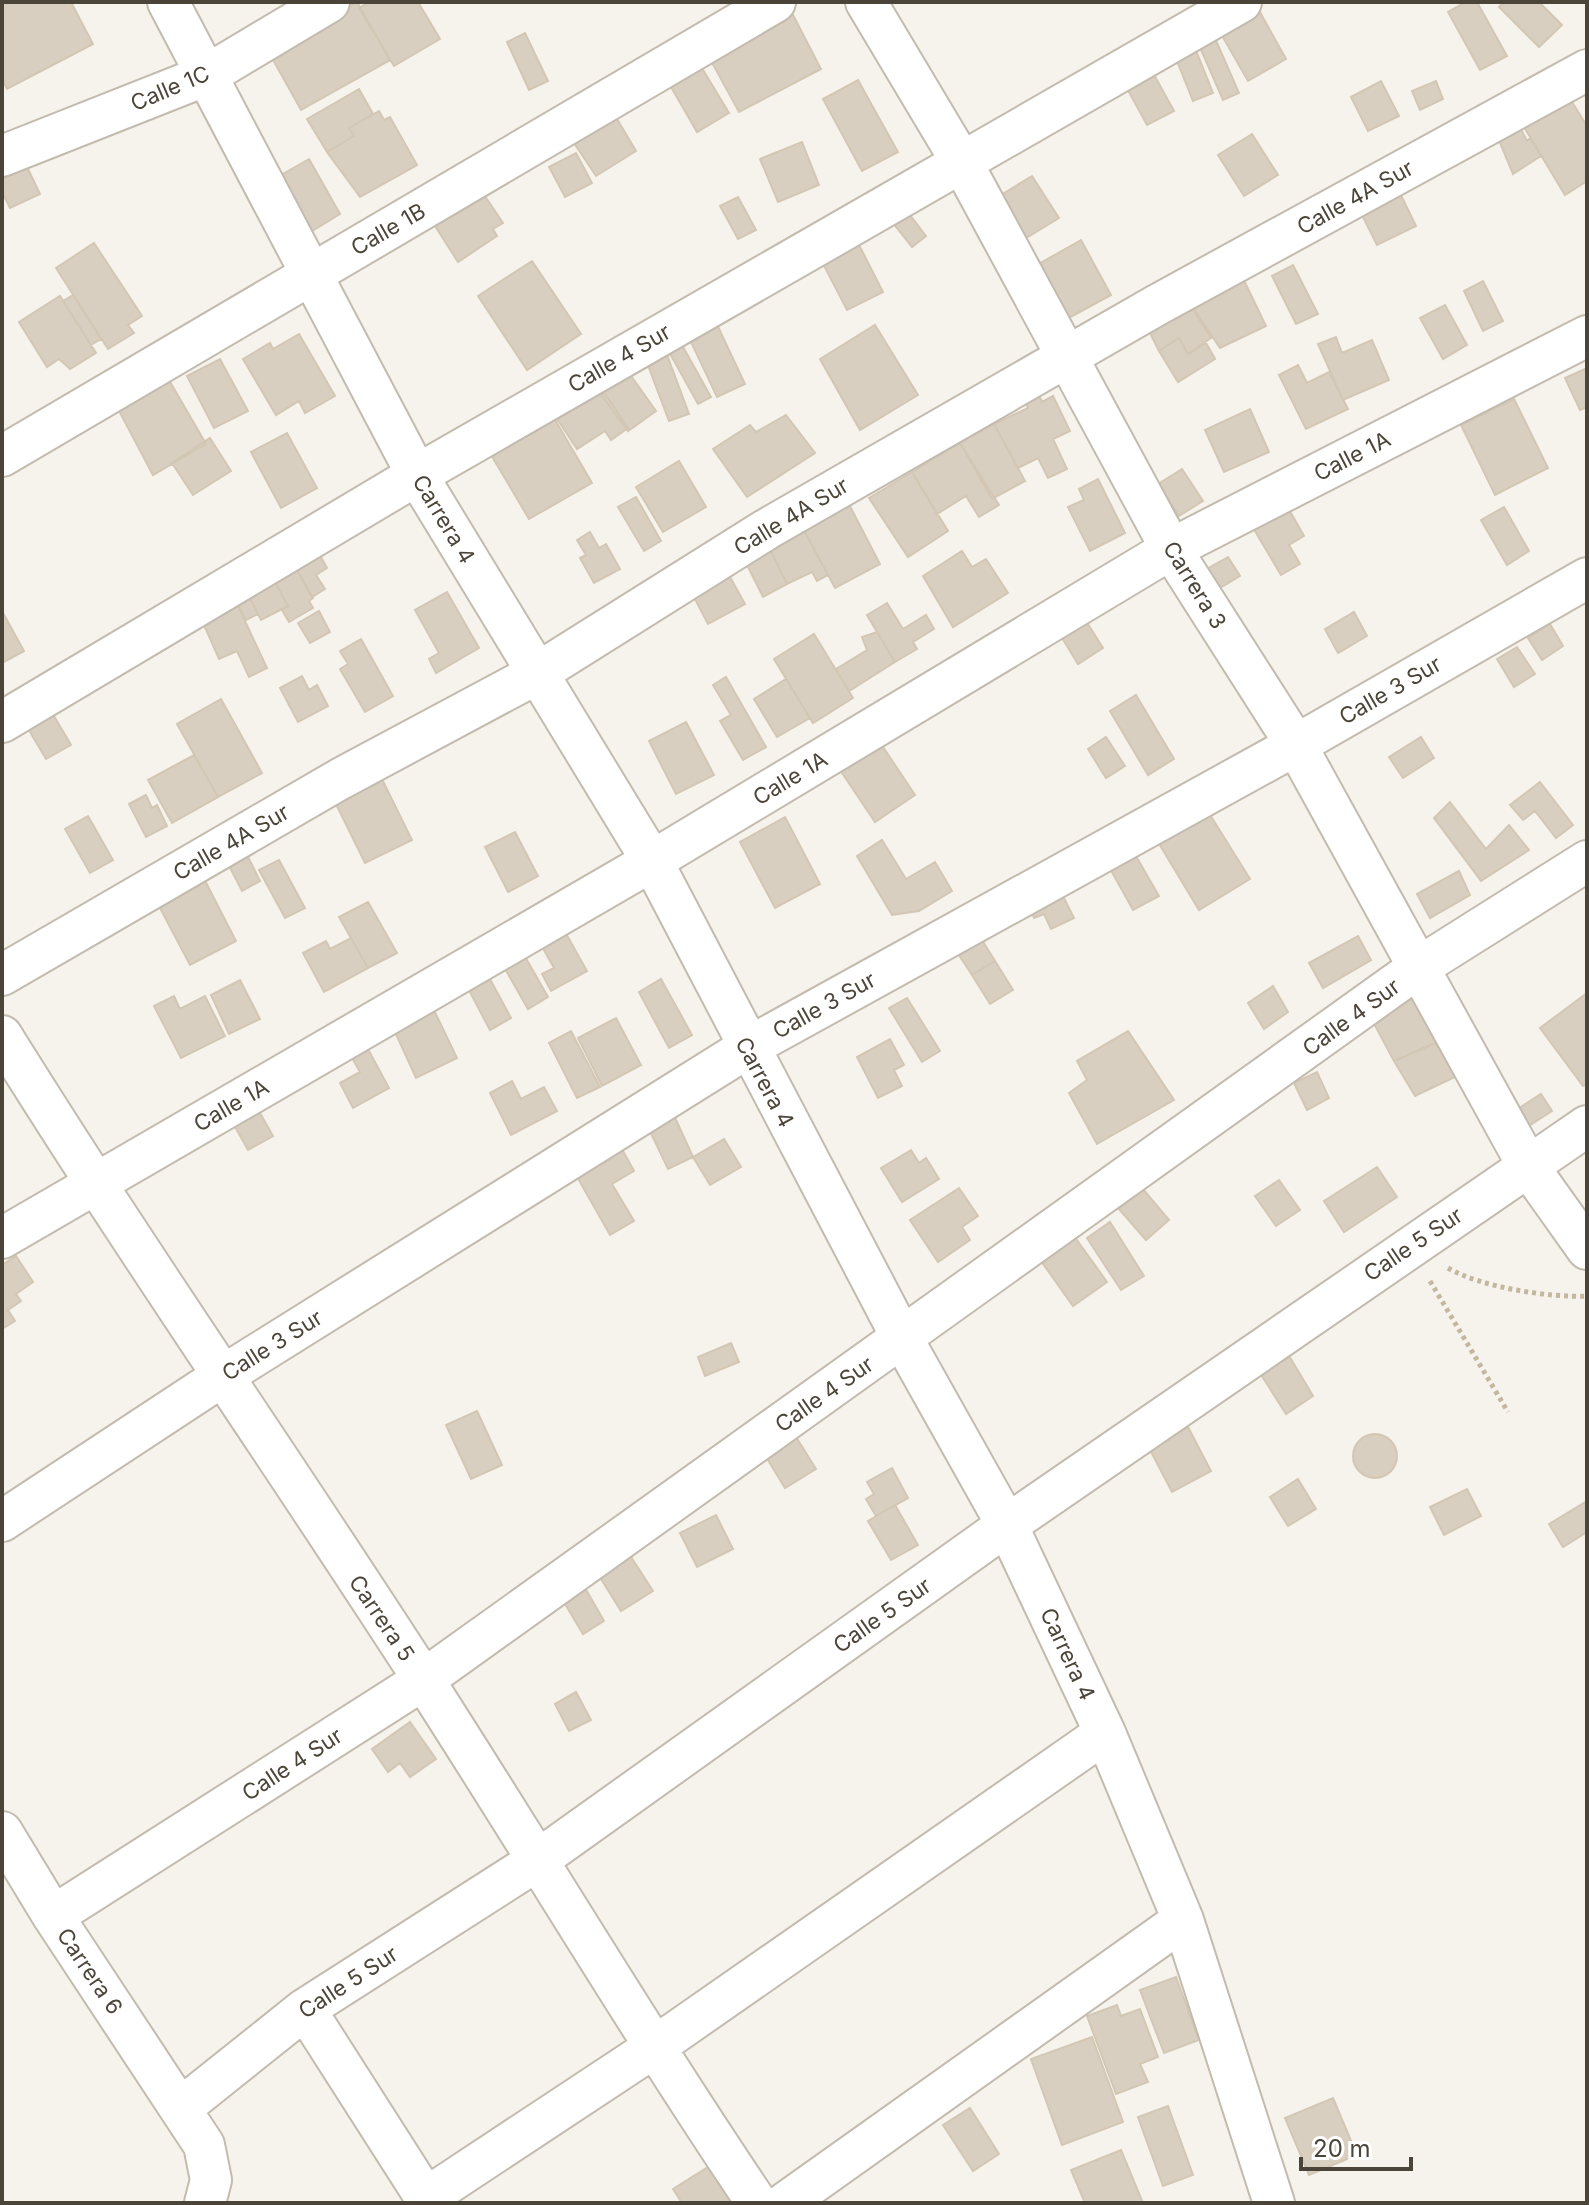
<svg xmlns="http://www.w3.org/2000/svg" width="1589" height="2205" font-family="Inter,sans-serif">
<rect width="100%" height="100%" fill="#f6f3ec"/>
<!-- building -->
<path fill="#d8cfc1" stroke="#d3c7b4" stroke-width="2" d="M2 2H71L93 44 7 89 2 79Z
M357 2 390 60 301 110 268 51Z
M369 2H418L440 39 394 66 359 8Z
M1466 2H1477L1507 56 1480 70 1448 12Z
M1504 2H1539L1562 25 1539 47 1499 7Z
M1256 5 1286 59 1248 81 1217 27Z
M793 15 821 69 739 112 710 59Z
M525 33 548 81 529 90 507 42Z
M1214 36 1239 93 1223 100 1198 43Z
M1191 38 1213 93 1193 101 1171 46Z
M694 55 729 113 697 132 663 73Z
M1146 60 1174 111 1147 125 1119 74Z
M858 80 898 152 862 171 823 99Z
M1381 81 1399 116 1368 131 1351 97Z
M1436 81 1443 99 1420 110 1412 91Z
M359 89 373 114 349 128 354 136 327 152 307 119Z
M1567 94 1587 126V181L1565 195 1521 122Z
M379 111 384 120 390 117 417 165 360 197 327 152 354 136 349 128Z
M614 114 636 151 596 176 572 140Z
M1515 118 1527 141 1530 138 1541 156 1513 174 1493 126Z
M1252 134 1278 175 1244 196 1218 155Z
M802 142 819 185 778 202 760 159Z
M576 153 592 183 565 197 549 167Z
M309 159 340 214 299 239 267 183Z
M27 167 40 194 10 208 2 192V179Z
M1032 176 1059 218 1023 240 996 198Z
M476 183 503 223 493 229 497 236 458 262 428 215Z
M1395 183 1416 226 1377 245 1356 203Z
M738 197 756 230 738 239 720 206Z
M904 207 926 236 912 247 889 218Z
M855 237 883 292 847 310 819 256Z
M1081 240 1111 295 1067 319 1037 265Z
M94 243 142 316 128 325 134 333 108 349 56 268Z
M532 261 581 334 527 370 478 296Z
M1293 265 1318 314 1296 324 1272 276Z
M1238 268 1266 326 1220 348 1185 296Z
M1483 281 1503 321 1483 331 1464 291Z
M73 295 101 339 91 345 63 301Z
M60 296 96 353 70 369 59 359 47 367 19 322Z
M1185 296 1211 338 1188 354 1179 338 1159 351 1143 319Z
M1445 305 1467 345 1443 359 1420 318Z
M712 314 745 384 717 397 684 327Z
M875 325 918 395 860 430 820 359Z
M299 334 335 396 305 413 299 401 276 415 243 359 270 343 273 349Z
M1336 337 1342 353 1372 340 1389 380 1343 400 1318 344Z
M1179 338 1188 354 1206 343 1215 359 1178 382 1159 351Z
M663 344 689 414 669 421 643 352Z
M682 345 711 397 698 404 669 352Z
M220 359 248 411 214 428 187 376Z
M1298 365 1307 383 1329 372 1348 409 1306 429 1279 375Z
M1587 368V407L1580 410 1565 378Z
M629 373 656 411 628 431 600 393Z
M593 376 628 428 611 440 605 431 577 449 548 405Z
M169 380 206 444 153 475 118 409Z
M1035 386 1042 402 1053 396 1070 431 1053 439 1067 469 1048 478 1038 458 1018 468 994 424 1028 408 1020 393Z
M1514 399 1548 468 1495 495 1461 425Z
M547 406 592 483 529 519 484 443Z
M1250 409 1269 452 1224 472 1205 430Z
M786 415 815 453 747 497 713 449 750 425 756 432Z
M994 424 1025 481 992 499 960 443Z
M287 433 317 488 281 508 251 452Z
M210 438 231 471 193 495 172 463Z
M960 443 999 505 979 517 966 496 937 514 912 472Z
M679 461 706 507 663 532 636 487Z
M1182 469 1203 501 1179 516 1158 484Z
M912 472 948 531 908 557 869 498Z
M1098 479 1125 533 1090 551 1068 507 1084 500 1079 489Z
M841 489 880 564 835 588 800 523Z
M636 497 661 541 644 551 618 507Z
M1287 506 1304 536 1289 545 1300 564 1281 575 1252 526Z
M1504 507 1529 551 1507 565 1481 520Z
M800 523 828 575 817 581 812 572 787 584 766 541Z
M590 532 599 548 606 544 620 569 594 583 580 558 586 555 577 540Z
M311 539 327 568 316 575 325 589 312 597 288 554Z
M766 541 787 584 763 597 741 553Z
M962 551 972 567 986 559 1008 593 953 627 923 576Z
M288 554 313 598 309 601 313 608 289 622 282 610 288 606 266 566Z
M1228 557 1240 576 1218 589 1207 569Z
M266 566 288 606 261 620 241 581Z
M724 566 745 604 708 624 688 586Z
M242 583 258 614 246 620 230 590Z
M229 587 267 668 249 677 237 651 219 659 196 607Z
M447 592 479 648 436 673 429 659 439 653 415 610Z
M887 603 903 629 926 615 934 629 913 642 917 649 895 662 867 615Z
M2 611 24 651 2 663Z
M319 611 330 632 310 643 298 623Z
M1354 612 1367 636 1338 653 1325 629Z
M1086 621 1103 648 1078 664 1061 636Z
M1550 624 1563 646 1542 660 1528 638Z
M877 632 895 662 849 691 836 669 867 650 862 637Z
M814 634 853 698 813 723 774 659Z
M361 639 393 696 365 712 340 669 348 664 340 651Z
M1517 647 1535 674 1514 687 1497 659Z
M302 676 309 690 317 685 328 706 298 722 280 688Z
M726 677 766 747 743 760 720 721 731 715 713 685Z
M786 679 810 718 777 737 754 699Z
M1136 695 1174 759 1148 775 1110 711Z
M221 699 262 773 218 797 177 724Z
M45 701 71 745 46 759 20 715Z
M686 722 714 775 676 794 649 741Z
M875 735 915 795 875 822 834 761Z
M1106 737 1125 766 1106 778 1088 749Z
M1421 737 1434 758 1403 778 1389 757Z
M194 755 218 797 172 823 148 780Z
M377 769 412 840 365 863 330 792Z
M1540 782 1573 825 1556 838 1535 811 1523 820 1510 805Z
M146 795 152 808 157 805 167 826 146 837 129 804Z
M1202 802 1250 879 1199 910 1152 832Z
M1450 802 1486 849 1509 825 1529 850 1481 881 1434 818Z
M88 816 113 860 90 873 65 829Z
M785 817 820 884 775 908 740 842Z
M515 832 538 876 508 892 485 847Z
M882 840 906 879 935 862 952 891 919 911 892 915 857 856Z
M1129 844 1159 896 1133 910 1104 858Z
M245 851 260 881 242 891 226 860Z
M279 860 305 908 285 918 259 870Z
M198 867 236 941 190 965 151 891Z
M1459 871 1470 895 1430 918 1417 894Z
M1058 886 1074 918 1051 929 1044 914 1034 918 1031 911Z
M368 902 397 953 368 968 339 917Z
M559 921 587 971 551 991 542 974 554 968 535 934Z
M977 932 995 961 972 975 953 946Z
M1358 936 1371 960 1323 988 1309 963Z
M351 938 368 968 324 992 303 953 326 941 330 949Z
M516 941 548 997 528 1009 496 953Z
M995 961 1013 990 990 1004 972 975Z
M484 968 511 1018 490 1030 463 979Z
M661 979 692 1035 669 1048 639 992Z
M240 980 260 1019 229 1034 211 995Z
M1273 986 1288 1012 1264 1029 1248 1003Z
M1587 993V1084L1583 1086 1540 1028Z
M174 996 180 1009 205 996 225 1036 181 1058 154 1006Z
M1416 997 1440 1041 1394 1061 1372 1020Z
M907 998 940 1051 922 1062 889 1008Z
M430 1002 457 1058 416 1078 390 1021Z
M616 1018 641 1065 602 1086 578 1038Z
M571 1031 600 1087 577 1098 549 1043Z
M1128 1031 1174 1100 1097 1144 1069 1093 1087 1080 1077 1061Z
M362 1038 389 1088 353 1108 340 1083 360 1072 346 1047Z
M890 1039 904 1065 894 1070 902 1086 878 1098 857 1057Z
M1440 1041 1457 1076 1415 1096 1394 1061Z
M1317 1072 1329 1098 1307 1110 1294 1083Z
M512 1081 521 1099 544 1087 557 1111 511 1135 490 1093Z
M1541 1094 1552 1111 1524 1129 1513 1112Z
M251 1097 273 1136 248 1150 234 1125Z
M673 1113 693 1157 668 1169 647 1125Z
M724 1139 741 1167 710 1185 693 1157Z
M618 1142 634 1171 612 1184 634 1221 610 1235 572 1168Z
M911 1150 919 1163 926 1158 939 1179 902 1202 881 1168Z
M1377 1167 1397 1197 1344 1232 1324 1201Z
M1279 1180 1300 1210 1276 1226 1255 1196Z
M959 1188 978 1216 962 1227 970 1240 938 1262 910 1220Z
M1142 1188 1169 1220 1146 1240 1119 1209Z
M1110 1222 1144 1276 1121 1290 1087 1238Z
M1074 1236 1107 1282 1073 1306 1041 1261Z
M16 1256 33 1282 16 1294 21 1301 8 1310 15 1321 2 1329V1265Z
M731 1343 739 1362 705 1376 698 1357Z
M1288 1354 1313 1396 1286 1414 1260 1373Z
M477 1411 502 1465 471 1479 446 1425Z
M1188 1427 1211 1471 1172 1492 1149 1448Z
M1353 1456a22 22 0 1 1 44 0a22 22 0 1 1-44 0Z
M796 1437 816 1469 785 1488 765 1455Z
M892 1468 908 1498 876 1516 866 1499 874 1494 867 1482Z
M1298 1479 1316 1509 1288 1526 1270 1497Z
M1467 1489 1481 1516 1444 1535 1430 1507Z
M1587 1501V1532L1563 1547 1549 1524Z
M895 1505 918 1545 891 1560 868 1521Z
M716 1515 733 1549 697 1567 680 1533Z
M624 1546 653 1591 621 1611 593 1566Z
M577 1574 604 1621 583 1634 555 1587Z
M576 1692 591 1720 569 1731 555 1704Z
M410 1722 436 1759 410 1777 400 1763 388 1772 372 1749Z
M1176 1977 1199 2040 1164 2053 1140 1990Z
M1117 2005 1121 2016 1140 2009 1158 2057 1140 2064 1148 2082 1116 2094 1087 2016Z
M1092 2037 1123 2122 1062 2145 1031 2059Z
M1333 2098 1357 2155 1309 2175 1285 2118Z
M1168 2106 1193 2175 1163 2186 1138 2117Z
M970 2108 999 2154 973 2171 943 2125Z
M1121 2150 1143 2203H1085L1071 2170Z
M716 2162 741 2203H682L673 2189Z"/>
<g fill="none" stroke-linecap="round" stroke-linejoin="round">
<defs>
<path id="minor" d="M168 2 417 475 652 861 902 1338 1007 1525 1105 1733 1183 1920 1274 2203
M866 2 961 161 1171 549 1296 745 1528 1166 1587 1249
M2 156 207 75 329 2
M2 456 775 2
M2 722 417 475 1241 2
M2 975 340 779 536 674 767 529 1157 305 1587 70
M2 1036C137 1253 284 1463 423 1679 535 1853 641 2031 757 2203
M2 1238 652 861 1171 549 1587 336
M2 1521 221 1377 747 1048 1296 745 1587 578
M2 1832 53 1916 204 2145 211 2180 205 2203
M53 1916 423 1680 1419 967 1587 861
M305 2009 429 2203
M181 2108 305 2009 535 1862 1007 1525 1587 1126
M426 2198 653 2048 1105 1733
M785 2203 1183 1920"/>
</defs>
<!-- minor casing -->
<use href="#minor" stroke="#c2bbae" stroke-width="44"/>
<!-- path -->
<path stroke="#c4b79f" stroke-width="5" stroke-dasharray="4 4" stroke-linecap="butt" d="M1448 1268C1480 1287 1550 1298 1587 1296
M1430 1281 1508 1412"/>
<!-- minor -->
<use href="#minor" stroke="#fff" stroke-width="40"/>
</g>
<g text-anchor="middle" stroke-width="6" stroke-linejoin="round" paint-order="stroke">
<!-- street labels -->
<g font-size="22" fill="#4b4439" stroke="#fff">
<text transform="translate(170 88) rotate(-23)" y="8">Calle 1C</text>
<text transform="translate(1355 197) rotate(-29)" y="8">Calle 4A Sur</text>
<text transform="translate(388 229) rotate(-30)" y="8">Calle 1B</text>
<text transform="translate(619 358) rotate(-30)" y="8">Calle 4 Sur</text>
<text transform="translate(1352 456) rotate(-27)" y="8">Calle 1A</text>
<text transform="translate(791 516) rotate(-31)" y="8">Calle 4A Sur</text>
<text transform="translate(444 519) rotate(59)" y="8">Carrera 4</text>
<text transform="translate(1195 585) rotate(58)" y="8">Carrera 3</text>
<text transform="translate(1390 690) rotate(-30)" y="8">Calle 3 Sur</text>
<text transform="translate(790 778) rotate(-31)" y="8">Calle 1A</text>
<text transform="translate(231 842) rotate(-30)" y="8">Calle 4A Sur</text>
<text transform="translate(824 1005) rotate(-29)" y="8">Calle 3 Sur</text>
<text transform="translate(1351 1017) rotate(-36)" y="8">Calle 4 Sur</text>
<text transform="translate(765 1082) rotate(62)" y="8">Carrera 4</text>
<text transform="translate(231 1105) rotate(-30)" y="8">Calle 1A</text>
<text transform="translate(1413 1244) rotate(-34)" y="8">Calle 5 Sur</text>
<text transform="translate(272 1345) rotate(-32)" y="8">Calle 3 Sur</text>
<text transform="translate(824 1394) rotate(-35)" y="8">Calle 4 Sur</text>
<text transform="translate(882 1615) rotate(-35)" y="8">Calle 5 Sur</text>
<text transform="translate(382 1618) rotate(56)" y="8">Carrera 5</text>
<text transform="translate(1068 1654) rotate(65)" y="8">Carrera 4</text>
<text transform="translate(292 1764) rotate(-33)" y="8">Calle 4 Sur</text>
<text transform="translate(90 1971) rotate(56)" y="8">Carrera 6</text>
<text transform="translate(348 1982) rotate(-33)" y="8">Calle 5 Sur</text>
</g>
</g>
<!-- border -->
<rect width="1589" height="2205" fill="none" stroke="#4b4439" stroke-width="8"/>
<!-- scale -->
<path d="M1301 2157v12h110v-12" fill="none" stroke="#4b4439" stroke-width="4"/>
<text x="1313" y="2157" font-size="24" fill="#4b4439" stroke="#ffffff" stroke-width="6" paint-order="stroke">20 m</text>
</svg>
